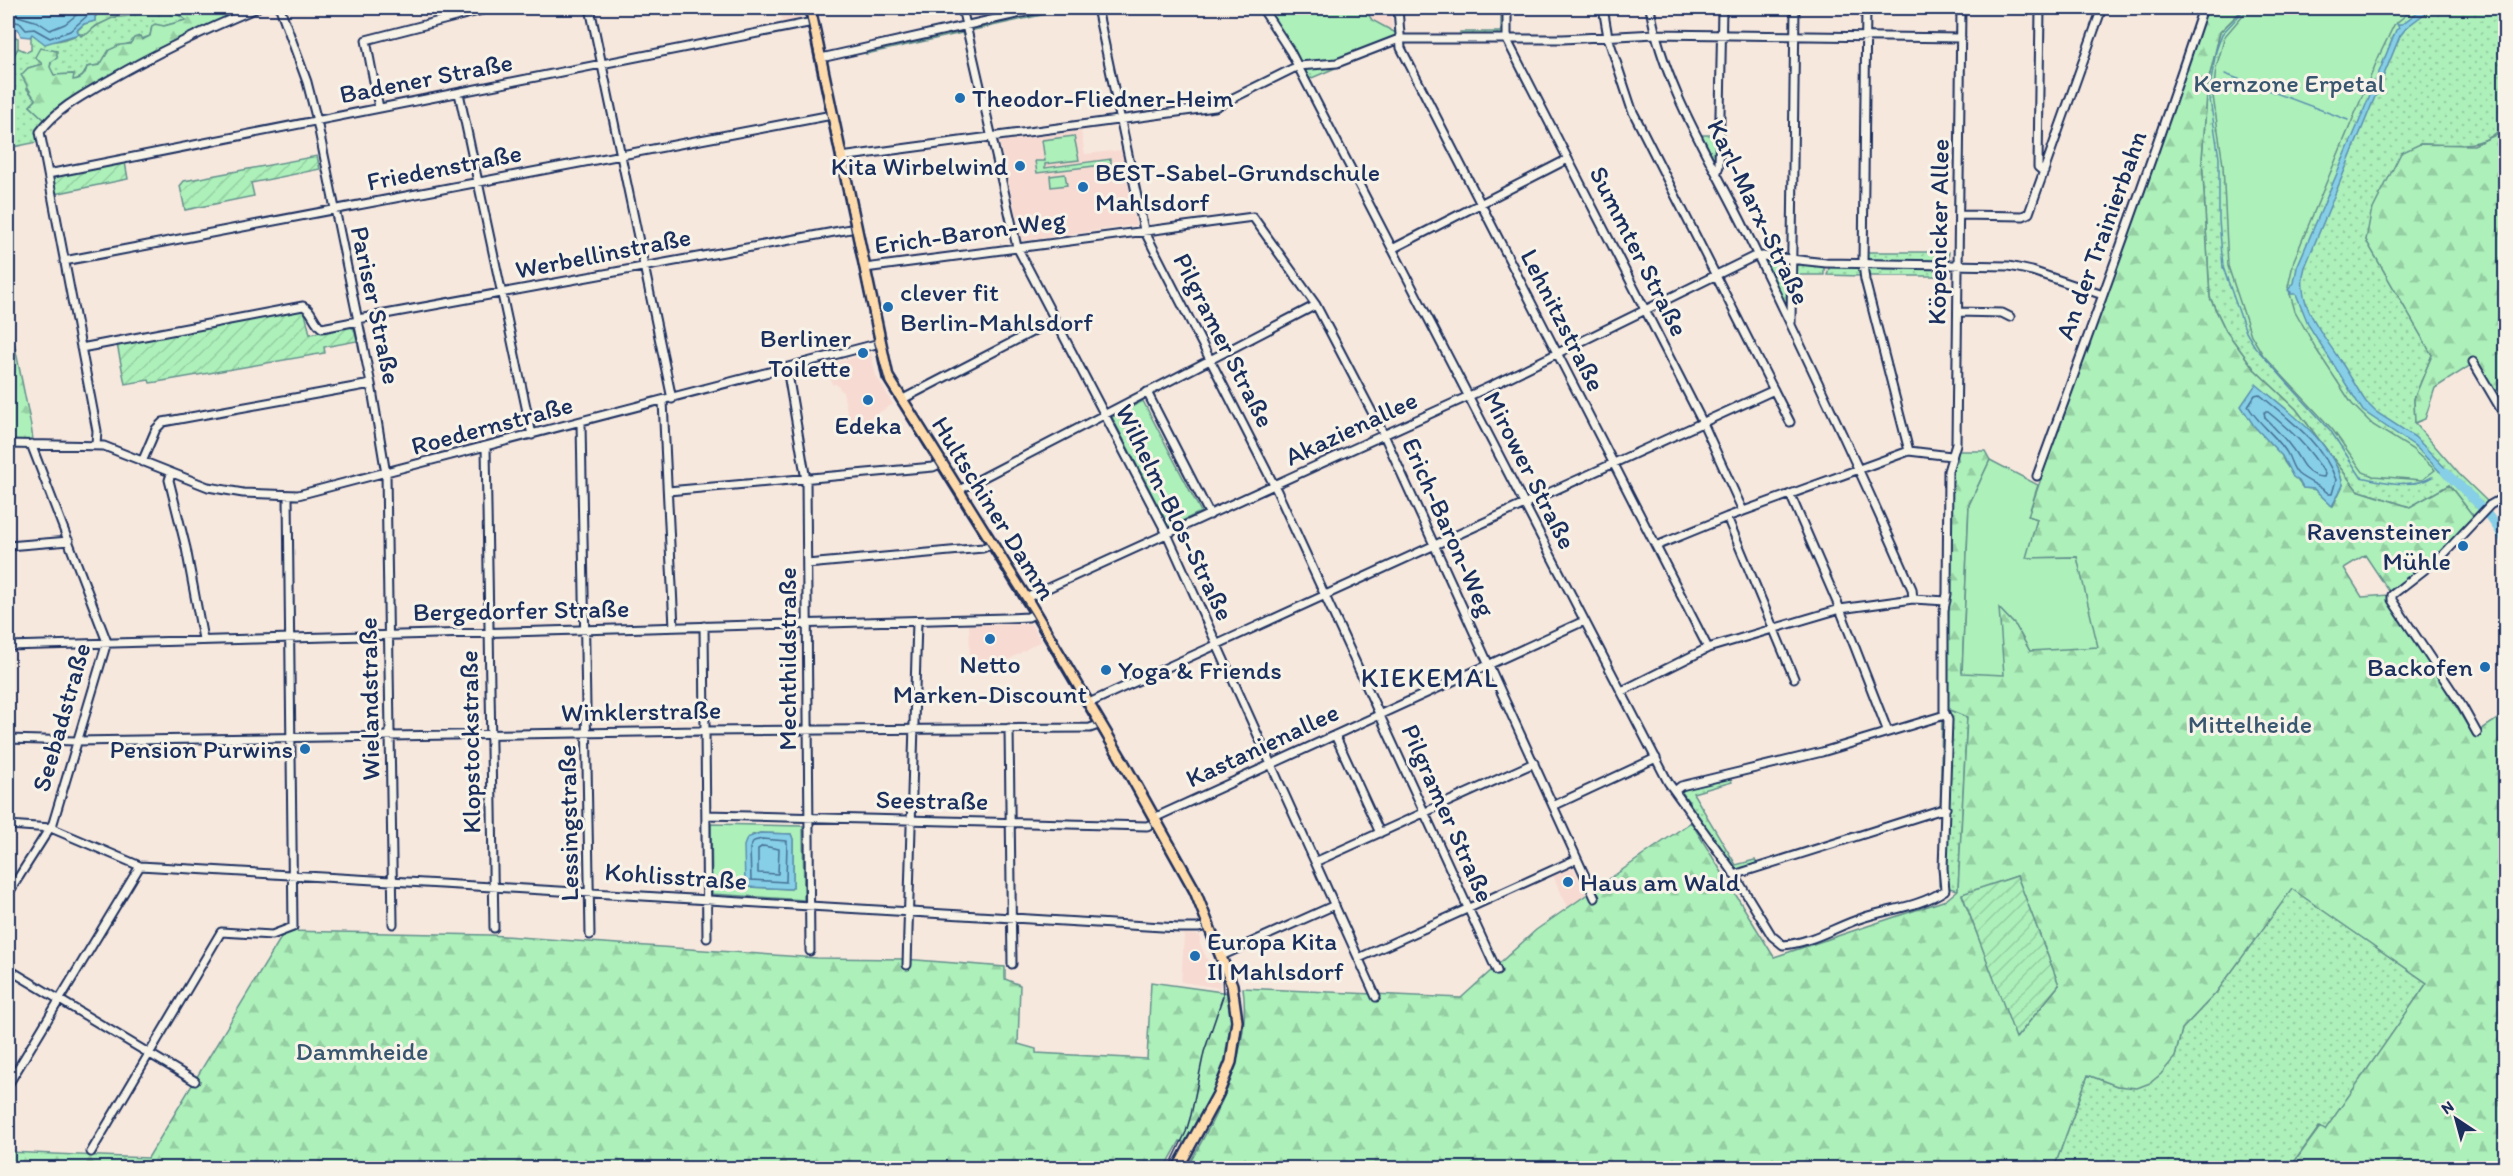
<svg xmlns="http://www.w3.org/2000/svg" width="2513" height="1176" font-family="Itim,sans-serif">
<defs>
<pattern id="grass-dots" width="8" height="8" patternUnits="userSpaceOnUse" patternTransform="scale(1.5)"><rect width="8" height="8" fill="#adf0ba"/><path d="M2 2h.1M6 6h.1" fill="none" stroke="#94cea2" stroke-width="1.8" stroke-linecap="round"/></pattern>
<pattern id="forest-firs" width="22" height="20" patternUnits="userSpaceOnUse" patternTransform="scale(1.5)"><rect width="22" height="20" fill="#adf0ba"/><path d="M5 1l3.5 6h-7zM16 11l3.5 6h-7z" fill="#94cea2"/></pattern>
<pattern id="wetland-marsh" width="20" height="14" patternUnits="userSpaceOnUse" patternTransform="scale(1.5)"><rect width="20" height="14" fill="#adf0ba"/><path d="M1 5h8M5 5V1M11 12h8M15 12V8" fill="none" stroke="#94cea2"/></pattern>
<pattern id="garden-furrows" width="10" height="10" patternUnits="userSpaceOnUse" patternTransform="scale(1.5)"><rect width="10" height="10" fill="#adf0ba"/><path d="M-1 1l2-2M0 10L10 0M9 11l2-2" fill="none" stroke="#94cea2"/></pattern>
</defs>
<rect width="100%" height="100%" fill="#f7e8de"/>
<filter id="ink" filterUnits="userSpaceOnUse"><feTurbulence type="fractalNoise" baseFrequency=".0167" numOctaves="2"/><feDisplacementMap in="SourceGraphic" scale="12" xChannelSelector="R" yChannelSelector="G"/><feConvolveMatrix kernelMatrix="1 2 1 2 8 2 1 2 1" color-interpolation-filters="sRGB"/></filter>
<g filter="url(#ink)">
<!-- built -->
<path fill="#f7dbd2" d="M780 8H798L801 20 783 24Z
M1364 8H1391L1392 30 1372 20Z
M1081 131 1085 154 1121 150 1136 225 1022 241 999 142Z
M871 353 876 375 893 404 851 430 843 393 836 384 832 385 827 365Z
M1031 624 1041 641 1003 663 970 665 969 625Z
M1573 867 1586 895 1568 908 1553 876Z
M1184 934 1200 935V944L1210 965H1213L1220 983 1219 988 1181 982Z"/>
<!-- grass -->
<path fill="url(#grass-dots)" stroke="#64908c" stroke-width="1.5" d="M132 8H174L171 10 186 20 164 26H152L150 36 125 45 99 65 87 67C84 75 82 79 73 80V74L54 75 50 68 51 62 28 68 27 89 36 100 30 106 45 120 38 129V142L8 148V65L18 48 27 52 31 50V33C46 46 63 41 79 34L81 36 109 18 130 16Z
M1056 8H1073L974 30 970 33 971 28 974 26Z
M1501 8H1505L1503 37H1460V32H1501Z
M2244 8H2505V123C2487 151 2450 144 2420 144L2366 240 2432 355 2414 399 2415 423 2459 474 2488 502 2474 517 2449 485 2410 507 2357 490 2296 409 2255 370 2226 331 2210 297 2202 158 2208 82 2220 32Z
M962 30 966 35 963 36 962 33 866 54V50Z
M1340 66 1307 80 1303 71 1305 69Z
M1702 135H1716V163Z
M1866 252H1949L1948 261 1869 260H1866Z
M1764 259 1785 261 1789 274H1769Z
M1796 263 1822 265 1824 268V275H1793V265Z
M1830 265 1858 266 1860 276 1827 275Z
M1948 266V276H1868L1867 267Z
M1769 276H1789V308H1785Z
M1942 707 1967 717 1958 890 1939 886Z
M1730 777 1732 782 1693 793 1736 865 1755 860 1757 864 1737 870 1734 869 1682 792 1685 788Z
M2292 888 2427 983 2325 1131 2319 1127 2290 1168H2054L2088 1075 2117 1086 2175 1057 2182 1029 2216 993Z"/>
<!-- forest -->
<path fill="url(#forest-firs)" stroke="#64908c" stroke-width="1.5" fill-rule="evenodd" d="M174 8H250C179 38 106 73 45 120L30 106 36 100C29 92 27 84 21 75L28 68 42 64 35 57 40 48 57 51V58L51 62 50 67 54 75 74 74 73 80C82 79 85 75 87 67L100 65 109 50 120 45 130 44 134 38 140 36 142 40 150 36 152 26 155 24 164 26 186 20 171 10Z
M2206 8H2244L2220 32 2208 82 2202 158 2210 298 2226 331 2255 370 2296 409 2357 490 2410 507 2449 485 2474 517 2433 559 2389 591 2365 555 2344 568 2362 597 2389 595 2473 735 2505 714V1168H2290L2320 1127 2325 1130 2427 983 2292 889 2216 993 2182 1029 2175 1057 2161 1074 2150 1083 2137 1088 2117 1086 2088 1075 2054 1168H1187C1217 1114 1252 1053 1243 988L1461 998 1536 930 1691 822 1774 957 1946 900 1958 890 1967 717 1942 707 1947 673 1953 465 1958 460 1957 451H1985L1990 460 1969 505 1962 672H1969L1999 608 2016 626 2030 651 2080 578 2077 557 2025 558 2037 519 2028 516 2154 153 2176 101ZM2319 442 2339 470 2343 485 2333 506 2314 489 2303 488 2284 462 2282 456ZM2017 876 2059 985 2017 1037 1962 895Z
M8 34 18 38V48L8 65Z
M2505 123V416L2474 363 2435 388 2425 419 2415 423 2414 399 2432 355 2366 240 2371 213 2401 153 2420 144 2474 145 2498 134Z
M8 312 31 426 33 440H8Z
M285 931 490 935 817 958 904 959 1005 967V979L1020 985 1018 1044 1036 1049V1053L1147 1059 1151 982 1229 993C1247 1048 1212 1098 1187 1144L1180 1141 1165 1168H8V1152L148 1158Z"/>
<!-- wetland -->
<path fill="url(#wetland-marsh)" stroke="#64908c" stroke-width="1.5" d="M106 8H122L117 16 96 26 87 34H79L77 31 84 24 95 21V17Z"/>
<!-- park -->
<path fill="#adf0ba" stroke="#64908c" stroke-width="1.5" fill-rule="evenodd" d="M1267 8H1364L1372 20 1396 33 1395 37 1336 61 1303 62 1298 60Z
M2249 8H2414L2394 25 2379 56 2294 260 2288 287 2295 311 2318 352 2352 404 2373 425 2412 449 2435 470 2422 480 2373 476 2363 472 2332 429 2263 355 2251 335 2228 266 2223 165 2213 96 2216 68 2225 36Z
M1074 136 1079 160 1045 164V168L1111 159V164L1037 173 1035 161H1045L1042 140Z
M1065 174 1067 185 1051 187 1050 176Z
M1143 401 1201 512 1169 527 1112 417Z
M1990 460 2038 485 2028 516 2037 519 2026 558 2077 557 2098 647 2030 651 2016 626 1999 608 2004 675 1962 673 1969 505Z
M711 824 803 826 804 900 712 894ZM760 833 791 834 793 840V887L791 889 748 887 752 835Z"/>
<!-- garden -->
<path fill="url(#garden-furrows)" stroke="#64908c" stroke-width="1.5" d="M317 156 320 169 251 183 254 196 185 210 180 186 184 181Z
M125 162 128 179 54 194 51 177Z
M301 310 305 313 310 334 349 326 354 329 357 341 324 347 325 353 157 382 150 383 149 380 125 384 117 344Z
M2017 876 2059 985 2016 1038 1962 894Z"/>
<!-- water -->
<path fill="#86cfe7" stroke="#5b8fb0" stroke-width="1.5" d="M8 8H106L95 16V21L84 24 77 30 79 34 45 44 32 34 30 37 21 36 18 29 8 26Z
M2423 8H2432L2407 27 2400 36 2305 267C2294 302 2323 334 2341 362 2350 375 2357 389 2366 402L2376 412 2415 437 2455 478 2452 481 2446 478 2415 446 2363 411 2309 326 2296 294H2290L2291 292 2288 290 2294 283 2297 267 2359 122 2396 30 2399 28 2397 24H2402Z
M2256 384C2289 412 2333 441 2343 485L2332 506 2314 489 2303 488 2299 481 2293 477 2282 456 2254 426 2241 406Z
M760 833 791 834 793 839V887L791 889 748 887 745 884 744 846 747 838Z"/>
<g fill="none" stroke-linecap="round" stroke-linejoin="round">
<!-- shore -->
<path stroke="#466f95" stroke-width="1.5" d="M8 13 38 22 50 30 65 24 85 8
M8 20 20 23 26 30 34 29 50 38 70 31 96 8
M2259 394C2287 418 2324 444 2336 480L2332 494H2329C2319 485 2308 482 2298 474 2292 468 2291 460 2287 453 2277 436 2258 424 2248 406L2255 395Z
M2264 412H2268C2290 430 2310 448 2325 474L2324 477C2304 477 2302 460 2291 447 2283 436 2274 427 2265 418Z
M762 839 787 841 786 882 751 880 750 848 754 841Z
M763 846 779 849 778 874 758 873V849Z"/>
<!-- stream -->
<path stroke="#5b8fb0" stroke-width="1.5" d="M2246 8 2222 34 2216 51 2209 93 2219 158V220L2223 267 2246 332 2255 347 2330 430 2361 477C2383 482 2413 489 2432 477
M2272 8 2290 14 2294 8
M2225 74 2348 120"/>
<!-- river -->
<path stroke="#86cfe7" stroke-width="9" d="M2445 472C2465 491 2498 519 2506 545"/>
<defs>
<path id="minor" d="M280 8 307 82 317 121 371 384 386 474 393 924
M442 8 445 19
M590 8 672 399
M962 8 1017 247 1167 534 1376 997
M1097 8 1144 230 1277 491 1497 971
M1262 8 1290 51 1668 782 1731 869 1772 936 1783 945C1811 943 1835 927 1862 918 1889 909 1920 907 1945 890L1943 868 1948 720 1944 711V610L1947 594 1948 471 1956 444 1961 8
M1398 8 1401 48 1708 648
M1507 8V40L1703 423 1743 511
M1603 8 1608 37 1632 110 1790 422
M1650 8C1664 87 1709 156 1744 227 1802 347 1859 467 1912 589L1913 599
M1866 8 1863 264 1865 280 1909 451
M2040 8 2038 167 2044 172
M821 58 1044 8
M459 93 532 435
M379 108 366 40 490 8
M841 157 1215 107 1298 66 1337 63 1399 39H1563L1655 34 1961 38
M1717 172 1719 166 1722 8
M48 174 813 22
M1959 215 2023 216 2029 213 2102 8
M1392 249 1568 159
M64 261 832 115
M865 268 1253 217 1316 305 1384 435 1595 898
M1958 312 2002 313 2010 317
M358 319 856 228
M1791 323 1795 8
M81 348 303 306C313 310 313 322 322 328L358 321
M2473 362 2506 418
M787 368 806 480 810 951
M1147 392 1210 515
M901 400 1055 320
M663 401 674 627
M581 423 590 935
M8 444 104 446 208 487 243 493 298 495 880 343
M96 444 97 431 40 132C57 108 87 93 111 79 158 52 207 29 257 8
M486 447 494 928
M142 462 156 429 163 422 371 384
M171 474 169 480 186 548 203 639
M2037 476C2094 320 2151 165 2203 8
M959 490 1316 305
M668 491 933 467 942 463
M1790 494 1840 609 1888 732
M1727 517 1794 678
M8 546 69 541
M1656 546 1727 517 1909 451 1951 456
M807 564 983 548 993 544
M1026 598 1491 386 1753 257 1763 256 1826 263 2009 266 2032 271 2103 295
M704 626 707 938
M8 646 1007 618 1028 617 1036 613
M1622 691 1708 648 1840 609 1913 599 1946 601
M1089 703 1774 390
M1009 728 1012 964
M2477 733 2462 706 2392 600V595L2442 556 2490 505 2506 496
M1335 735 1380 833
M8 739 76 741 700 731 1090 728 1101 724
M1676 790 1681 786 1822 752 1945 715
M1553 806 1656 758
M706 815 1147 826 1156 822
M1154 818 1584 621
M8 825 51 828 140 866 1179 928H1198L1209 926
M1315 862 1534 763
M1734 875 1946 808
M8 894 53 823 107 642 31 444
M1221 956 1335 905
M1359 958 1577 859
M907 965 917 621
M8 969 195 1081
M8 1085 140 866
M91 1152 221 932 272 935 293 927 288 496"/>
<path id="major" d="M810 8 888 377 1031 606 1122 760 1195 891 1232 985 1237 1021 1231 1062 1218 1094 1178 1168"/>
</defs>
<!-- minor casing -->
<use href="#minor" stroke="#1b2f5e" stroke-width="11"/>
<!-- major casing -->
<use href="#major" stroke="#1b2f5e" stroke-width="14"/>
<!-- minor -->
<use href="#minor" stroke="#f7f3e8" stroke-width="7"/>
<!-- major -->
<use href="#major" stroke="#fedbac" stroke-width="9"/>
<!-- tram -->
<path stroke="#1b2f5e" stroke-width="1.5" d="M805 8 875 344 886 384 1032 615 1096 726 1188 890 1222 974 1223 996 1204 1052 1191 1115 1186 1132 1169 1168"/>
</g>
</g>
<!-- markers -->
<g fill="#1f6fb2" stroke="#f7f3e8" stroke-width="2">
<circle cx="960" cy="98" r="6"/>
<circle cx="1020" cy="166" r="6"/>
<circle cx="1083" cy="187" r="6"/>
<circle cx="888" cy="307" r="6"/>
<circle cx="863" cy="353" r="6"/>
<circle cx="868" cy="400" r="6"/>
<circle cx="2463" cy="546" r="6"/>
<circle cx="990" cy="639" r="6"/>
<circle cx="2485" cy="667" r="6"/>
<circle cx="1106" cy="670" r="6"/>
<circle cx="305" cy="749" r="6"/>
<circle cx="1568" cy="882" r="6"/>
<circle cx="1195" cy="956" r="6"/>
</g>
<g text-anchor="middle" stroke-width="6" stroke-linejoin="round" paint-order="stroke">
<!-- street labels -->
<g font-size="26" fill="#1b2f5e" stroke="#f7f3e8">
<text transform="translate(426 78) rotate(-11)" y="9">Badener Straße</text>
<text transform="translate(444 167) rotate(-11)" y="9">Friedenstraße</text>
<text transform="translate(1759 212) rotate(64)" y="9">Karl-Marx-Straße</text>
<text transform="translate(970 232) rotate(-8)" y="9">Erich-Baron-Weg</text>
<text transform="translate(1938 232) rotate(-89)" y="9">Köpenicker Allee</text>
<text transform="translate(2101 235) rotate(-70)" y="9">An der Trainierbahn</text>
<text transform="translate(1639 251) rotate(63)" y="9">Summter Straße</text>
<text transform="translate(603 253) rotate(-11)" y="9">Werbellinstraße</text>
<text transform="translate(376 305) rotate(78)" y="9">Pariser Straße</text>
<text transform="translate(1563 320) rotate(63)" y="9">Lehnitzstraße</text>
<text transform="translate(1224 340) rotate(63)" y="9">Pilgramer Straße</text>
<text transform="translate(492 425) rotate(-15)" y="9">Roedernstraße</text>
<text transform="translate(1351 428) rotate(-25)" y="9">Akazienallee</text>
<text transform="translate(1530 470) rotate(63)" y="9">Mirower Straße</text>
<text transform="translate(994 508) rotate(58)" y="9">Hultschiner Damm</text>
<text transform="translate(1175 512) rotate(64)" y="9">Wilhelm-Blos-Straße</text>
<text transform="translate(1449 527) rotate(66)" y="9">Erich-Baron-Weg</text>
<text transform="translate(521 610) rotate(-1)" y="9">Bergedorfer Straße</text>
<text transform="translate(787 659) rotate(-90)" y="9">Mechthildstraße</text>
<text transform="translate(369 699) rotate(-91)" y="9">Wielandstraße</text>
<text transform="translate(641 711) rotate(-1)" y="9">Winklerstraße</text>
<text transform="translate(61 717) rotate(-74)" y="9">Seebadstraße</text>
<text transform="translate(470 742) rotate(-91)" y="9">Klopstockstraße</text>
<text transform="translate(1262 745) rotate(-25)" y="9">Kastanienallee</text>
<text transform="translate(932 800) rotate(1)" y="9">Seestraße</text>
<text transform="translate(1448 813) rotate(66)" y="9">Pilgramer Straße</text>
<text transform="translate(568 823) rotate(-91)" y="9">Lessingstraße</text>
<text transform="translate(676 876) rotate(4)" y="9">Kohlisstraße</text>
</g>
<!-- park labels -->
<g font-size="26" fill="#385670" stroke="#f7f3e8">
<text x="2289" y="92">Kernzone Erpetal</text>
<text x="2250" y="733">Mittelheide</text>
<text x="362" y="1060">Dammheide</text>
</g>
<!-- poi labels -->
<g font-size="26" fill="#1b2f5e" stroke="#f7f3e8" text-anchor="start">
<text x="972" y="107">Theodor-Fliedner-Heim</text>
<text x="1008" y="175" text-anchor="end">Kita Wirbelwind</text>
<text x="1095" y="181">BEST-Sabel-Grundschule<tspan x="1095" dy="30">Mahlsdorf</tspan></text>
<text x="900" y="301">clever fit<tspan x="900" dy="30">Berlin-Mahlsdorf</tspan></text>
<text x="851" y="347" text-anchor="end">Berliner<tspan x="851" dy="30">Toilette</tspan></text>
<text x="868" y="434" text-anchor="middle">Edeka</text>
<text x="2451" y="540" text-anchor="end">Ravensteiner<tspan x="2451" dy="30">Mühle</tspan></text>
<text x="990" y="673" text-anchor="middle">Netto<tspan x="990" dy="30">Marken-Discount</tspan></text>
<text x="2473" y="676" text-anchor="end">Backofen</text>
<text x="1118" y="679">Yoga &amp; Friends</text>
<text x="293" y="758" text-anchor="end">Pension Purwins</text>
<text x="1580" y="891">Haus am Wald</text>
<text x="1207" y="950">Europa Kita<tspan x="1207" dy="30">II Mahlsdorf</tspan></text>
</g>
<!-- neighbourhood labels -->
<g font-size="27" letter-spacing="1.5" fill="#1b2f5e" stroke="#f7f3e8">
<text x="1430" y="687">KIEKEMAL</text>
</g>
</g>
<!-- margin -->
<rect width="2513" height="1176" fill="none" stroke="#f7f3e8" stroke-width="30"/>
<rect x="15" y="15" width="2483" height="1146" fill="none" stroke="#1b2f5e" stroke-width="2" filter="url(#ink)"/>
<!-- north arrow -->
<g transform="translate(2456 1119) rotate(324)" stroke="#f7f3e8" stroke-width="4.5" paint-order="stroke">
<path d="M0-4.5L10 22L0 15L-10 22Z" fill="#1b2f5e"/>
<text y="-9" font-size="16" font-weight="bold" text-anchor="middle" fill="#1b2f5e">N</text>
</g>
</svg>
